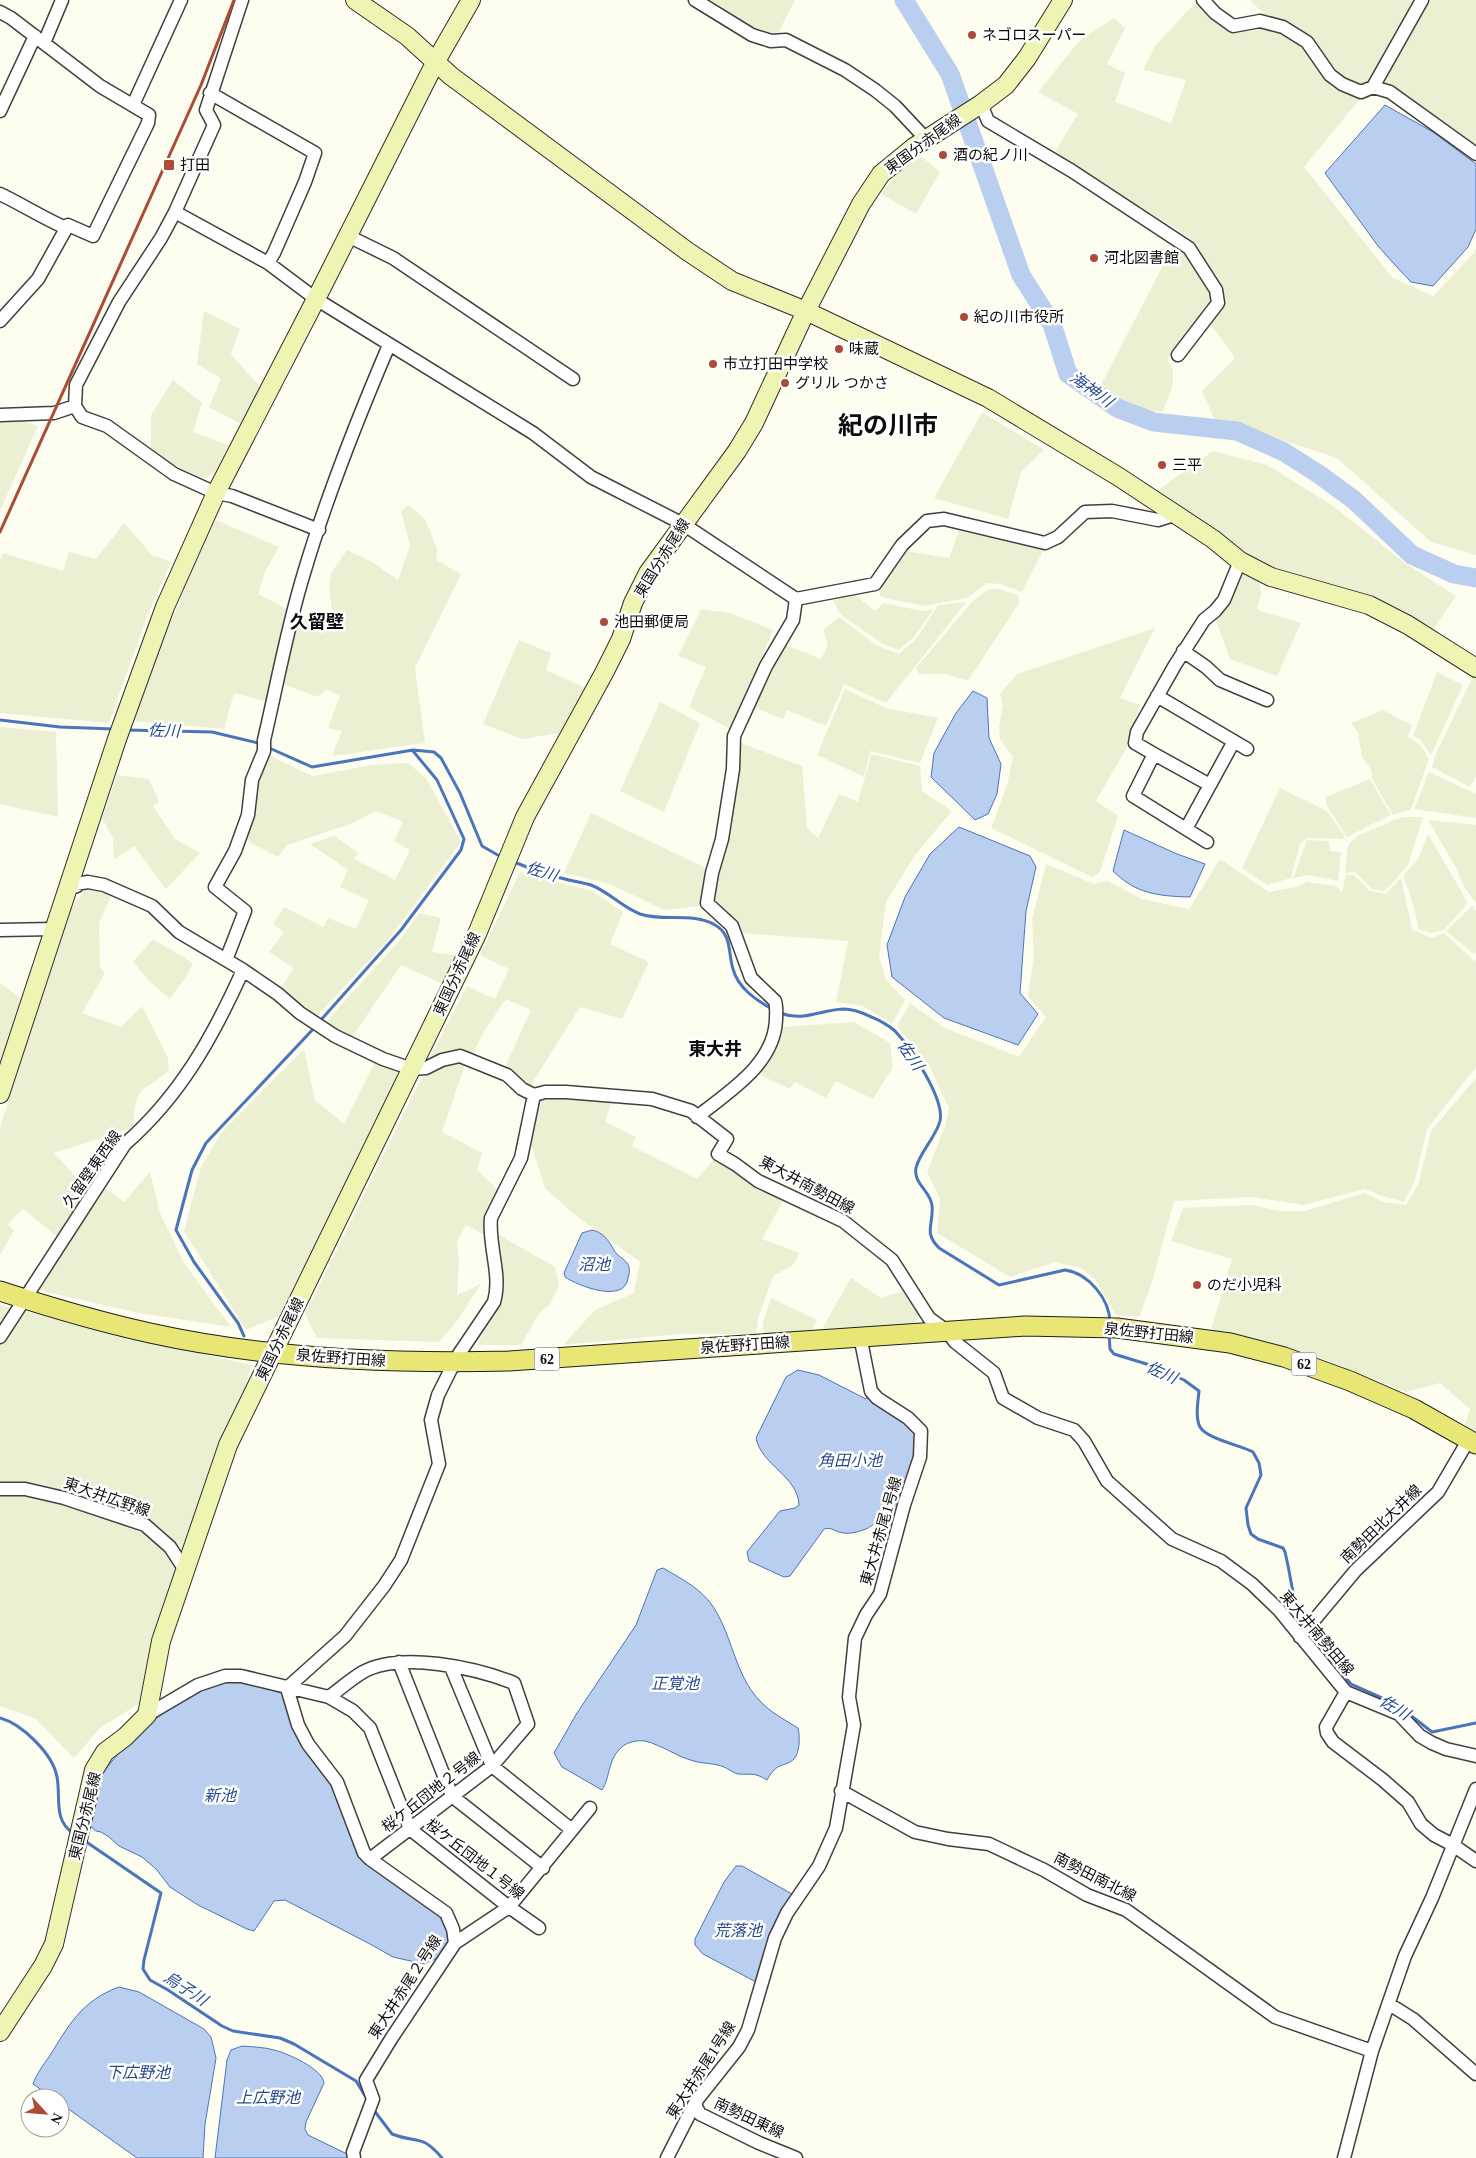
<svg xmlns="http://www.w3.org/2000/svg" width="1476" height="2158" font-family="'Times New Roman','Noto Sans JP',serif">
<rect width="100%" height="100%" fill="#fdfdf0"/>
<!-- farmland -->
<path fill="#ecf0d3" d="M708 0H795L776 37H768Z
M1250 0H1419L1374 76 1365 84 1354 83 1343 78 1333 71 1318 46 1302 32 1263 13Z
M1429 0H1476V149L1382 81Z
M1195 3 1235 33 1264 28 1282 34 1306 47 1331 87 1360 99 1304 167 1393 278 1433 296 1474 253 1476 248V555L1431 542 1337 458 1214 418 1202 391 1235 358 1209 322 1226 299 1191 240 1174 227 1053 155 1078 114 1038 92 1080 40 1114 18 1125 28 1107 64 1125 73 1115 102 1171 123 1186 80 1143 70 1156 45Z
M921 156 940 172 916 214 881 194 896 175Z
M1175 242 1188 253 1214 294 1213 303 1167 359 1173 369V384L1163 412 1125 406 1100 387Z
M204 311 240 329 231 354 260 387 241 424 209 407 221 378 197 364Z
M173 380 202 403 193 432 228 445 216 471 206 478 200 477 173 465 151 451V415Z
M982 412 1044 450 1021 472 1008 519 934 498Z
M16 419 38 426 0 511V421Z
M1213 451 1267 465 1333 506 1405 563 1456 596 1432 631 1283 573 1241 551 1158 490Z
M408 505 425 519 437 549 436 560 461 574 415 668 425 743 332 756 342 731 328 728 340 696 326 689 318 697 280 683 297 613 321 628 333 621 329 586 331 573 347 550 372 562 398 580 410 545 401 511Z
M216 520 279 547 265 572 258 594 289 610 267 702 234 693 224 729 134 721 162 644 192 570Z
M124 523 152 555 171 562 146 619 109 723 0 713V559L3 553 63 571 69 552 96 559Z
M959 531 1044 549 1022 592 1000 584 987 583 967 598 924 606 881 597 878 589 906 551 949 558Z
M1244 572 1259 581 1261 593 1257 610 1301 623 1277 676 1230 659 1215 618 1228 605 1237 583Z
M988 589H999L1018 595 1019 603 968 681 946 674H919L916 668 973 601Z
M854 594 875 611 884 603 922 611 934 609 913 638 898 650 883 644 841 615 833 601Z
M966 602 886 703 844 684 826 726 787 710 783 719 751 706 783 644 821 659 828 645 823 630 839 617 876 645 899 654 917 638 938 605Z
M701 609 730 613 773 630 732 730 689 707 706 667 678 656Z
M1155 628 1120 698 1140 705 1126 749 1096 801 1118 816 1100 872 1092 877 991 828 1007 785 1013 757 1000 739 999 727 1003 704 1000 694 1017 674Z
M519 640 551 653 546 670 588 689 564 732 523 739 483 724Z
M1437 672 1463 685 1431 755 1420 739 1413 736Z
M1474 674 1476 676V776L1470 787 1432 767 1435 756Z
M845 689 886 708 938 718 920 763 870 751 864 777 817 755Z
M660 702 700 723 664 812 620 791Z
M1383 710 1412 725 1408 737 1420 745 1429 759 1411 809 1393 815 1372 779V771L1362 757 1358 733 1351 723Z
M0 727 56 732 58 817 0 804Z
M741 743 802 766 807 828 818 838 839 794 858 802 871 754 920 766 922 791 952 811 915 855 886 902 879 956 886 980 905 1000 892 1024 863 1006 836 1002 848 941 741 933 712 899 732 808Z
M268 755 313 776 371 765 408 763 426 778 461 842 387 941 315 1018 279 990 294 968 269 952 284 932 273 924 284 907 323 927 328 918 356 929 369 900 340 887 348 870 310 844 334 836 359 853 354 859 395 880 410 850 394 841 403 822 376 811 353 823 287 845 278 857 249 842 245 835 254 817 255 797Z
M1429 772 1476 794V818L1414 809Z
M117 775 149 779 159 802 153 806 175 839 200 853 166 889 134 846 114 860 113 838 102 818Z
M1370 779 1391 815 1347 837 1326 804V797Z
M1280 788 1327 811 1345 836 1343 839 1307 838 1300 844 1291 878 1267 885 1242 868Z
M591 813 708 869 699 906 664 910 610 884 564 873Z
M1402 817H1423L1408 865 1387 889 1382 891 1372 889 1355 872 1345 873 1348 845 1359 835Z
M1428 820 1476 825V903L1466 890 1455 866Z
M1428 834 1468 903 1444 930 1431 933 1419 929 1411 897 1403 876 1418 859Z
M1307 840 1329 841 1330 851 1341 852 1338 881 1309 875 1293 878Z
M1220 859 1269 892 1296 887 1307 882 1336 886 1342 893 1346 875H1354L1370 891 1386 894 1401 878 1412 929 1431 938 1444 933 1474 961 1476 960V1067L1427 1129 1415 1180 1404 1202 1382 1196 1364 1189 1304 1205 1251 1197 1174 1201 1152 1282 1139 1317 1116 1315 1095 1279 1081 1268 1055 1262 1010 1277 937 1233 940 1199 927 1172 946 1124 949 1108 928 1063 897 1026 910 1003 945 1028 1019 1057 1046 1017 1028 997 1034 955 1032 919 1046 864 1094 884 1108 881 1142 899 1189 909Z
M520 872 592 891 623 912 610 944 649 962 622 1019 580 1007 529 1088 505 1067 531 1010 506 999 484 1031 472 1056 427 1063 467 986 495 999 509 969 480 955Z
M88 886 113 892 99 923 100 967 105 973 82 1013 121 1027 142 1006 168 1058 169 1071 141 1091 136 1101 132 1128 54 1153 90 1192 59 1238 23 1209 8 1224 14 1231 0 1255V1127L72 907Z
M1472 906 1476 912V953L1474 954 1446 931Z
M419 913 441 918 432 952 462 956 447 986 401 965 351 1039 324 1024 400 940Z
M153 939 193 963 186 977 170 999 151 983 133 962Z
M0 983 22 999 0 1067Z
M854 1022 890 1043 893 1067 873 1099 836 1081 826 1098 795 1082 790 1089 760 1075 782 1027Z
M304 1049 315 1100 344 1124 375 1062 402 1074 279 1316 246 1330 184 1231 201 1167 222 1132Z
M452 1062H466L442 1132 482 1153 477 1170 499 1191 486 1214 485 1235 466 1225 457 1242 459 1259 457 1295 481 1284 457 1321 439 1342 317 1338 305 1314 422 1077 434 1069Z
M1476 1078V1434L1464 1427 1470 1409 1440 1383 1406 1392 1313 1355 1211 1330 1232 1259 1171 1241 1183 1208 1252 1205 1280 1211H1305L1364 1193 1384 1202 1406 1205 1419 1183 1431 1131Z
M556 1096 612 1101 605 1122 636 1137 632 1146 697 1179 715 1158 784 1199 762 1239 800 1253 792 1266 773 1276 758 1319 756 1334H681L563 1345 595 1310 634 1293 640 1262 575 1215 545 1188 530 1141 538 1101Z
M150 1172 160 1213 184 1263 231 1327 139 1313 38 1290 103 1186 124 1202Z
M494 1232 555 1267 559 1285 550 1304 538 1315 521 1345H477L495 1308Z
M851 1278 881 1298 906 1290 919 1312V1318L916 1322 910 1324 822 1329Z
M771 1298 817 1320 811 1332 764 1335 763 1323Z
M0 1305 132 1338 251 1365 244 1397 142 1702 101 1727 74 1758 36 1719 0 1706Z"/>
<!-- water -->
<path fill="#bacfef" stroke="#4a75bd" d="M1385 105 1433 132 1476 164V229L1468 247 1433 286 1411 282 1395 265 1378 246 1325 173Z
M973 691 987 698 989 738 1001 764 997 794 988 814 975 820 931 777 934 753 956 713Z
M959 827 1030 856 1036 867 1026 911 1020 993 1038 1014 1018 1045 944 1018 892 977 887 945 905 897 930 854Z
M1124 830 1177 854 1205 864 1190 897C1158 896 1136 894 1113 871Z
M592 1230C603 1232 609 1241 614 1250 617 1257 627 1259 629 1267 630 1270 629 1274 628 1278 625 1304 578 1286 565 1277L564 1273 582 1233Z
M798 1370 819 1375 866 1399 867 1397C882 1405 902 1413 912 1427 925 1447 905 1489 899 1509 885 1505 880 1523 866 1529 857 1532 849 1535 839 1532 833 1530 830 1527 824 1529L790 1576 784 1577 749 1561 747 1552 780 1511 795 1508 799 1505C798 1476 761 1465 756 1438L786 1377Z
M663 1568C682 1579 702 1589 714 1608 733 1638 735 1675 760 1701 770 1712 785 1720 798 1728 800 1735 800 1753 794 1759 784 1768 777 1761 767 1780 754 1772 752 1775 738 1774 733 1773 729 1769 724 1767 715 1763 704 1764 694 1761 677 1757 662 1745 645 1741 638 1740 628 1742 623 1746 607 1759 611 1776 602 1790L562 1767 554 1753 577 1713 636 1625 657 1570Z
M243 1681 284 1694 335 1784 364 1857 445 1920 451 1943 448 1950 437 1958 424 1964 393 1957 370 1944 285 1900 274 1901 254 1931 247 1929 198 1905 170 1887 156 1869 142 1857 119 1846 109 1837 101 1832 96 1831 89 1825C91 1812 92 1795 97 1783 110 1755 169 1703 198 1691 213 1684 226 1682 243 1681Z
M736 1866H742L792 1894 793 1899 758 1983 703 1954 695 1945V1939L724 1882Z
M119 1987 139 1992 204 2029 211 2037 216 2058 205 2124 203 2158H137L60 2103V2098H53L33 2084C36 2075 43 2065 49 2057 69 2025 81 2001 119 1987Z
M242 2046C253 2047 264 2047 274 2050 287 2053 323 2069 324 2083L306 2122 305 2129 308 2135 347 2154 348 2158H215L227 2060 231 2050Z"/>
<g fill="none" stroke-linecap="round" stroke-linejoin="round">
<!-- stream -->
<path stroke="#4a75bd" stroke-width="3" d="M0 720 60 727 113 729
M127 730 212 732 262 744
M267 747 312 767 413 750 434 752 441 758 460 793 482 846 503 858
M514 862C529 868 545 874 561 878 571 881 581 882 591 885 609 892 622 907 640 914 663 922 693 912 715 925 732 934 728 953 733 969 738 988 756 1000 772 1009
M780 1013C804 1022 820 1010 843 1009 852 1009 861 1012 869 1016 877 1019 888 1025 895 1031 910 1047 945 1099 940 1121 936 1137 919 1153 916 1168 913 1184 931 1191 932 1206 934 1224 923 1232 939 1248L999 1285 1065 1270C1088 1273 1110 1299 1110 1323
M320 1021 401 930 461 850 464 839 437 780 413 751
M1109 1334 1110 1349 1114 1354 1153 1366 1184 1380 1199 1391C1198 1402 1195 1417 1200 1427 1207 1439 1240 1445 1253 1452L1259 1463 1261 1475 1246 1508 1248 1525 1251 1534 1258 1539 1283 1548 1285 1552C1291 1576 1293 1601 1301 1625
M244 1336 238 1323 194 1262 176 1230 192 1170 206 1143 316 1026
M1311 1638 1351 1684 1396 1704 1432 1732 1476 1723
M0 1718C22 1724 53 1754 57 1777 61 1798 53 1820 73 1833
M85 1841 161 1893 144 1960 143 1969 150 1980 168 1990 222 2026 233 2031 280 2038 294 2044 356 2081 367 2099
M373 2109 392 2134C417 2144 421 2133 442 2158"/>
<!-- river -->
<path stroke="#bacfef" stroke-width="19" d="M904 0 950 74 1021 275 1052 324 1068 374 1117 408 1154 422 1237 431 1284 452 1320 475 1354 500 1412 555 1454 574 1476 578
M1301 1625 1311 1638"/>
<defs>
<path id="street" d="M242 0 206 110 214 125 175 212 161 238 119 302 76 385 75 406 82 417 107 426 174 474 216 493 232 496 319 530
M695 0 752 35 771 41 786 40 845 70 875 90 895 106 926 139
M1203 0 1215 13 1233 26 1260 21 1283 27 1307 42 1330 75 1342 84 1361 92 1373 87 1422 0
M0 12 11 18 100 86 149 115 148 123 93 236 68 225 38 279 0 321
M44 43 62 0
M1373 87 1390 92 1476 154
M210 93 315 153 305 182 274 253 268 263
M981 104 988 121 1072 171 1189 248 1216 290 1218 303 1178 355
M133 105 181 0
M0 111 35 36
M0 194C23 205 43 218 66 228
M175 212 268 263 316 299 533 433 591 477 683 524 796 599 875 584 902 545 927 521 944 519 1045 543 1058 537 1085 512 1112 511 1158 520 1177 514
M348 236 393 258 573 379
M0 415 54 413 75 406
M1183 651 1206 667 1220 680 1267 700
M1157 696 1247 749
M1154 754 1210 785
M1186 829 1234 741
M1207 842 1133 796 1154 754 1135 743 1137 732 1175 665 1204 620 1215 611 1224 600 1240 561
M67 889 77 886 76 884 88 882 104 885 152 906 179 932 243 970 278 994 300 1013 335 1036 383 1059 412 1069 426 1068 442 1060 460 1056 507 1075 522 1089 534 1095 545 1092H566L652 1099 691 1111 727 1139 718 1154 735 1164 758 1181 843 1221 892 1260 929 1318 947 1331 955 1342 994 1373 1003 1398 1038 1418 1074 1430 1084 1441 1107 1481 1172 1539 1221 1561 1252 1584 1279 1610 1346 1692 1399 1714 1420 1736 1432 1743 1446 1749 1476 1756
M0 930 54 929
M226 960 245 911 215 887 235 851 248 815 252 780 264 751V740C277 685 287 628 304 573 327 495 357 420 389 345
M697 1117C728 1092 774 1065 776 1020 776 1014 777 1007 775 1001L751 978 732 926 707 903 712 873 722 839 733 769 734 736 766 666 793 620 796 599
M0 1337 125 1144C180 1096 213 1037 243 970
M0 1489H25L64 1498 145 1525 170 1547 185 1570
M1300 1637 1356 1570 1438 1492 1469 1439
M399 1662 452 1796 543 1868
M451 1667 492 1766 572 1830
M1346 1692 1326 1727 1327 1733 1333 1742 1383 1780 1408 1802 1421 1824 1434 1835 1453 1845 1476 1861
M329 1697C340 1689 351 1679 363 1672 401 1651 476 1668 514 1683L528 1724 492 1766 370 1859
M147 1715 198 1685 225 1676H241L329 1697 353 1711 370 1728 410 1829 509 1907 539 1928
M841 1791 915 1832 948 1839 989 1844 1044 1870 1087 1895 1126 1910 1275 2017 1372 2051
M455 1943 509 1907 590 1808
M1389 2004 1413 2019 1476 2074
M696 2101V2107L700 2114 759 2143 796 2158
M354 2158 353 2152 373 2099 366 2080 391 2039 455 1943 453 1929 446 1913 370 1859 364 1853 337 1782 308 1744 298 1725 287 1688 345 1636 384 1586 401 1560 439 1464 431 1420 438 1395 457 1357 494 1302C502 1275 488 1246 491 1218L521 1158 534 1095
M667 2158 696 2101 739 2047 748 2030 775 1938 787 1913 819 1866 836 1828 854 1725 849 1697 855 1638 866 1615 880 1594 904 1505 920 1457 921 1431 908 1418 877 1398 871 1391 860 1336
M1344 2158 1372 2051 1405 1956 1432 1898 1476 1789"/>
<path id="secondary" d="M355 0 407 36 451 76 687 251 732 281 806 311 988 398 1119 477 1213 539 1240 561 1271 577 1369 605 1408 625 1476 668
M0 1094 117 739 165 607 216 493 316 299 436 61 471 0
M0 2032 43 1966 54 1944 94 1770 105 1752 125 1737 147 1715 161 1641 228 1445 477 934 525 817 604 673 621 639 633 603 648 573 737 451 754 423 806 311 861 204 881 174 914 147 981 104 1006 85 1027 58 1063 0"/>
<path id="primary" d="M0 1291C49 1307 100 1322 150 1333 267 1359 390 1364 509 1361L1025 1326 1117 1328 1230 1343 1284 1357 1350 1381 1414 1409 1476 1444"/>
</defs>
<!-- street casing -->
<use href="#street" stroke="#404040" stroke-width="15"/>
<!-- secondary casing -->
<use href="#secondary" stroke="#2f2f2f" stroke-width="20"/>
<!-- primary casing -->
<use href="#primary" stroke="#1e1e1e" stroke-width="21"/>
<!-- street -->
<use href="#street" stroke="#fff" stroke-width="12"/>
<!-- secondary -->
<use href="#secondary" stroke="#eef5b3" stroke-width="18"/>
<!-- primary -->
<use href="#primary" stroke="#e8e675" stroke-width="19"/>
<!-- rail -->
<path stroke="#ad4b36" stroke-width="3" d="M0 532 201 85 234 0"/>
</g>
<!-- markers -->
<g fill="#ad4b36" stroke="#fff" stroke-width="2">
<circle cx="972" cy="35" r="5"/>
<circle cx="943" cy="155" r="5"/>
<rect x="163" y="159" width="12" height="12" rx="2.5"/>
<circle cx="1094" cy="258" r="5"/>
<circle cx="964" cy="317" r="5"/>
<circle cx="839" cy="349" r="5"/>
<circle cx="713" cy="364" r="5"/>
<circle cx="785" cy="383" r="5"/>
<circle cx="1162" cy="465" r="5"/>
<circle cx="604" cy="622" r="5"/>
<circle cx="1197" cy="1285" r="5"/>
</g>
<g text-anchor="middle" stroke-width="5" stroke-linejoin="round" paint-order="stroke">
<!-- shield labels -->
<g fill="#fff" stroke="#565656" stroke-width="1">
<rect x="534.5" y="1347.5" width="25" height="23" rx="4"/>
<rect x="1291.5" y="1352.5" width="25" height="23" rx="4"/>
</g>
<g font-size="14" font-weight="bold" fill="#0d0d0d">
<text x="547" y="1364">62</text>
<text x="1304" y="1369">62</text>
</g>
<!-- poi labels -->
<g font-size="15" fill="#0d0d0d" stroke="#fff" text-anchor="start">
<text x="982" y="40">ネゴロスーパー</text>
<text x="953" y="160">酒の紀ノ川</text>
<text x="180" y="170">打田</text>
<text x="1104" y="263">河北図書館</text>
<text x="974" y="322">紀の川市役所</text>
<text x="849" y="354">味蔵</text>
<text x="723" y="369">市立打田中学校</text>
<text x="795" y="388">グリル つかさ</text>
<text x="1172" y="470">三平</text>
<text x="614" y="627">池田郵便局</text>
<text x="1207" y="1290">のだ小児科</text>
</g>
<!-- street labels -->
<g font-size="15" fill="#0d0d0d" stroke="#fff">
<text transform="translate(923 144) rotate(-36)" y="5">東国分赤尾線</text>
<text transform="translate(662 558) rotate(-58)" y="5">東国分赤尾線</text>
<text transform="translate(457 974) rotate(-65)" y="5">東国分赤尾線</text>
<text transform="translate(92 1169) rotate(-55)" y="5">久留壁東西線</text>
<text transform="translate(807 1185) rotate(28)" y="5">東大井南勢田線</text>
<text transform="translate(1149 1333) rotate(6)" y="5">泉佐野打田線</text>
<text transform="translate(280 1339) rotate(-64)" y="5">東国分赤尾線</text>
<text transform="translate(745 1345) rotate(-4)" y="5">泉佐野打田線</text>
<text transform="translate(341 1358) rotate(4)" y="5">泉佐野打田線</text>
<text transform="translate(107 1497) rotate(19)" y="5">東大井広野線</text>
<text transform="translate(1381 1524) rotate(-44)" y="5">南勢田北大井線</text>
<text transform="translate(881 1531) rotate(-74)" y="5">東大井赤尾1号線</text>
<text transform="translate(1317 1633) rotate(50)" y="5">東大井南勢田線</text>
<text transform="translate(431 1792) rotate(-38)" y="5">桜ケ丘団地２号線</text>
<text transform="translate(85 1816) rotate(-76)" y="5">東国分赤尾線</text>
<text transform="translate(475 1859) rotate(38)" y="5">桜ケ丘団地１号線</text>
<text transform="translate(1095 1877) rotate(27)" y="5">南勢田南北線</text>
<text transform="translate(405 1987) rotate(-57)" y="5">東大井赤尾２号線</text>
<text transform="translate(701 2070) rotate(-57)" y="5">東大井赤尾1号線</text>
<text transform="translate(749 2118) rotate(25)" y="5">南勢田東線</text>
</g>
<!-- water labels -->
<g font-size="16" font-style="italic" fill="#264a90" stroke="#fff">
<text transform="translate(1092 389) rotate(36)" y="6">海神川</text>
<text transform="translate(164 730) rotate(2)" y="6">佐川</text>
<text transform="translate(542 871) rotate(17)" y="6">佐川</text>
<text transform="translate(911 1055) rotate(56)" y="6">佐川</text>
<text x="594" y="1270">沼池</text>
<text transform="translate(1162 1372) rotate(24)" y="6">佐川</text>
<text x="850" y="1466">角田小池</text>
<text x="675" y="1689">正覚池</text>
<text transform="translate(1395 1707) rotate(31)" y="6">佐川</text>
<text x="220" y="1801">新池</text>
<text x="738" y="1936">荒落池</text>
<text transform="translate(186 1988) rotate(33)" y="6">烏子川</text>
<text x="138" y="2078">下広野池</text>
<text x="268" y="2103">上広野池</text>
</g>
<!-- quarter labels -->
<g font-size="18" font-weight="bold" fill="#0d0d0d" stroke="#fff">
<text x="317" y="628">久留壁</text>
<text x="715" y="1055">東大井</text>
</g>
<!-- town labels -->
<g font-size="25" font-weight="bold" fill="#0d0d0d" stroke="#fff">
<text x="888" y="434">紀の川市</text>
</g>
</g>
<!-- north arrow -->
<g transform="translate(45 2113) rotate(116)"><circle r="24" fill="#ffffff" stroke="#9e9e9e"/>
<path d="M0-4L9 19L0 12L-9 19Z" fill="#ad4b36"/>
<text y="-8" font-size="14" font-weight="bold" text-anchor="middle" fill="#0d0d0d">N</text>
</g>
</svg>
